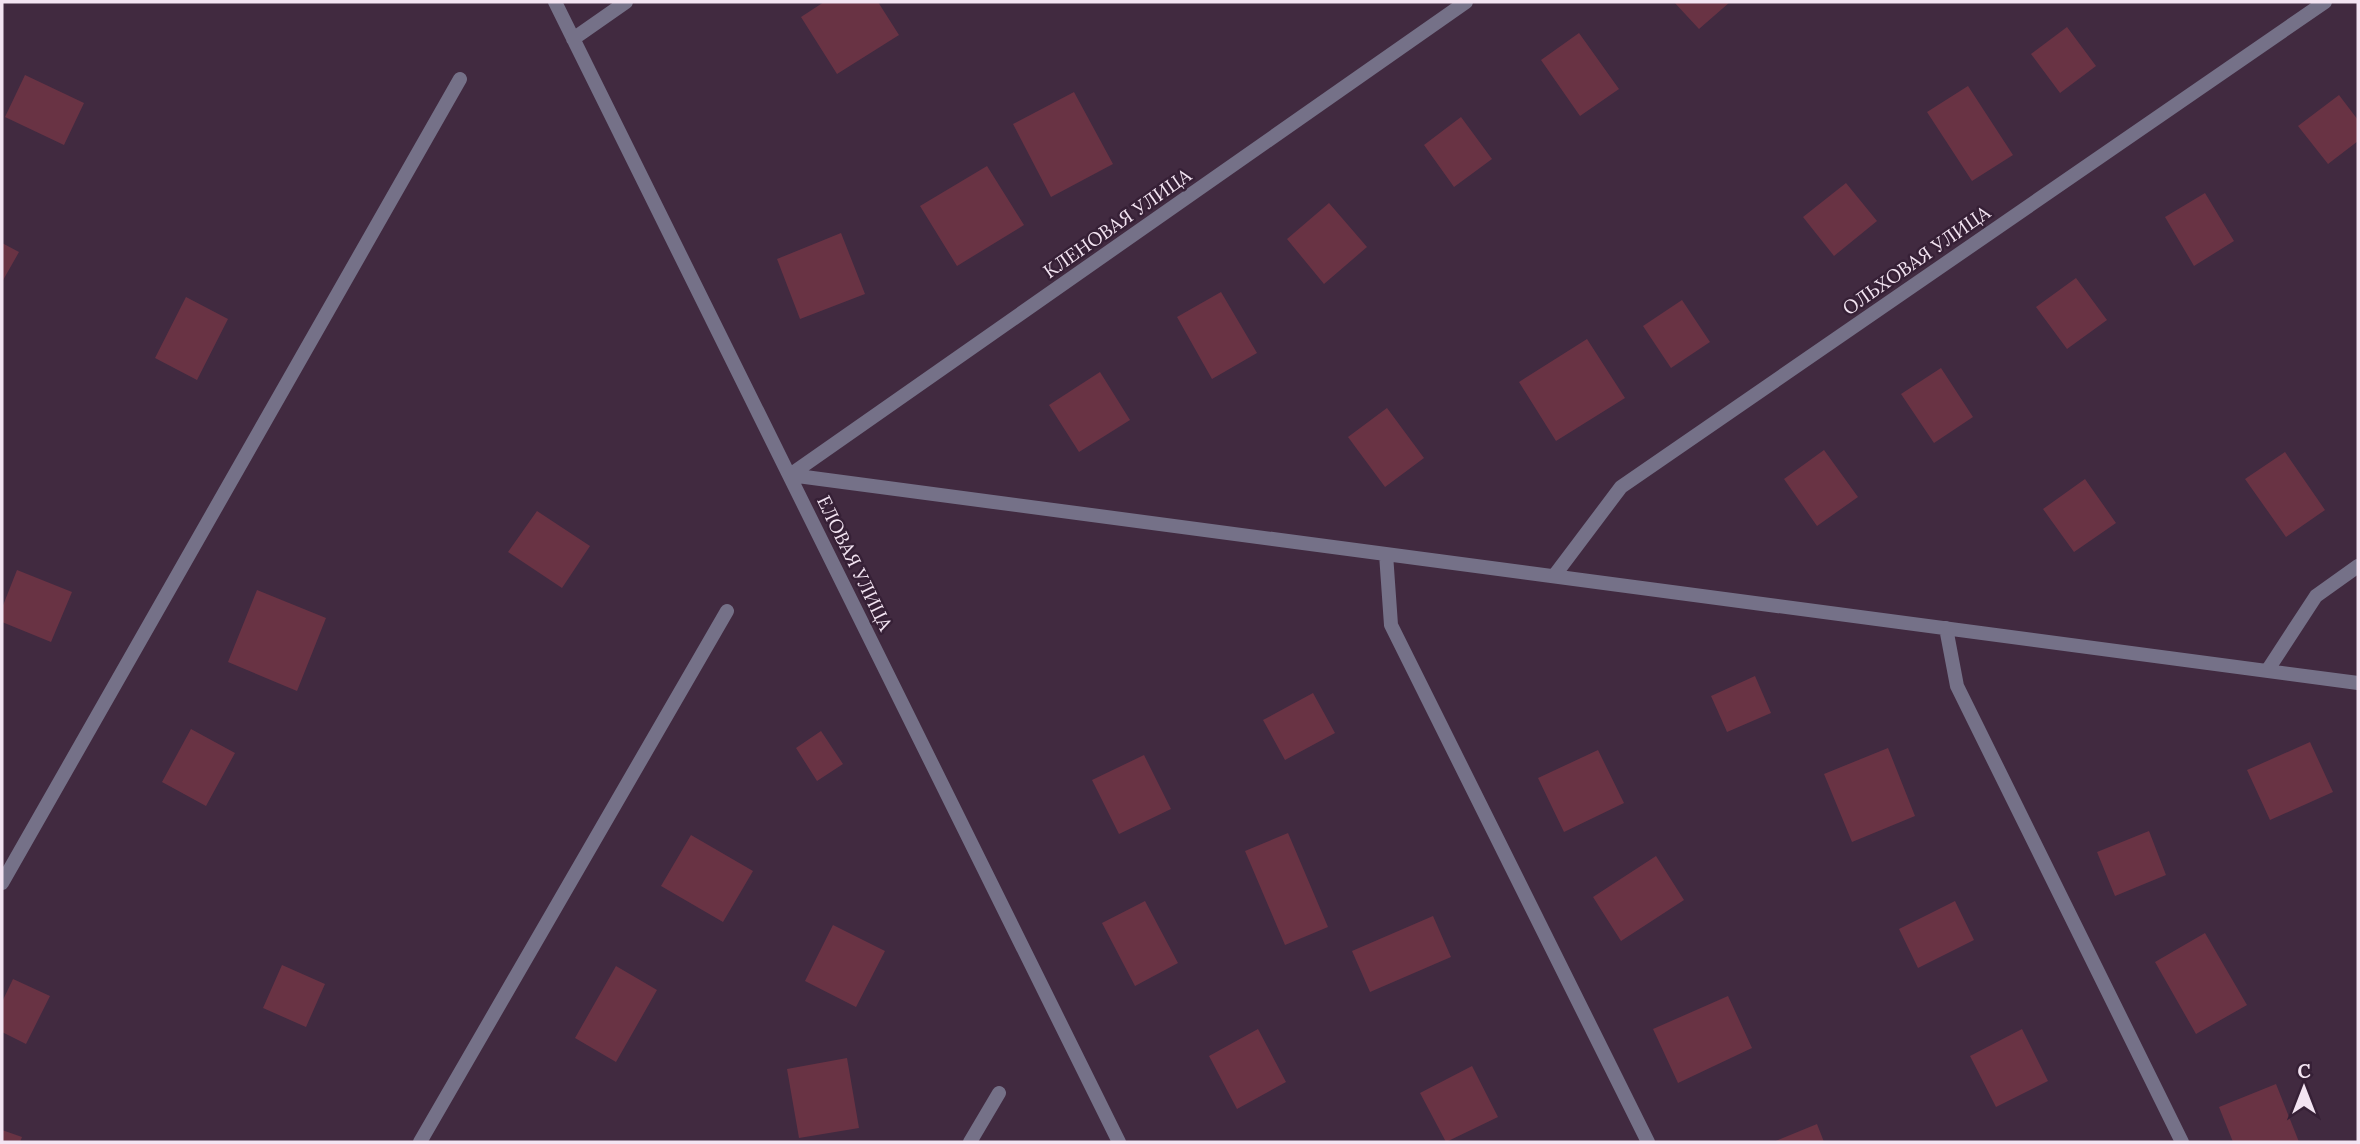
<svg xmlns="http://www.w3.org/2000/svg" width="2360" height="1144" font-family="Lora,serif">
<rect width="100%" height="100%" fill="#412a40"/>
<!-- building -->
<path fill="#693344" d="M824 2H878L899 35 837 74 801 17Z
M1674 2H1730L1699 29Z
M2067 27 2096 66 2060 93 2031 54Z
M1579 33 1619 89 1580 116 1541 60Z
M25 75 84 103 64 145 5 117Z
M1968 86 2013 155 1972 181 1927 112Z
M1074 92 1113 164 1051 197 1013 124Z
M2339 95 2358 120V141L2328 164 2298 126Z
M1461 117 1492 159 1454 187 1424 145Z
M987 166 1024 225 957 266 920 206Z
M1846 183 1877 221 1834 256 1803 217Z
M2205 193 2234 241 2194 266 2165 217Z
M1329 203 1367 247 1324 284 1287 239Z
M841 233 865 294 800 319 777 259Z
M2 243 19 252 2 282Z
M2076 278 2107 320 2067 349 2036 307Z
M1221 292 1257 353 1212 379 1177 317Z
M186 297 228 319 197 380 155 358Z
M1682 300 1710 342 1671 368 1643 326Z
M1587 339 1625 398 1556 441 1519 382Z
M1941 368 1973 417 1934 443 1901 394Z
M1100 372 1130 420 1079 452 1049 405Z
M1387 408 1424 458 1385 487 1348 437Z
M1824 450 1858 497 1817 526 1784 479Z
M2285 452 2325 510 2286 537 2245 479Z
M2085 479 2116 523 2074 552 2043 509Z
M537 511 590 546 562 588 508 552Z
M17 570 72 592 51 642 2 622V608Z
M257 590 326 618 297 691 228 662Z
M1755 676 1771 713 1727 732 1711 696Z
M1313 693 1335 733 1285 760 1263 720Z
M191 729 235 753 206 806 162 782Z
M821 731 843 764 817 781 796 748Z
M2310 742 2333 792 2270 820 2247 770Z
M1888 748 1915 816 1852 842 1824 774Z
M1598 750 1624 803 1564 832 1538 778Z
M1144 755 1171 809 1119 834 1092 780Z
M2149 831 2166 875 2115 896 2097 852Z
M1288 833 1328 927 1285 945 1245 851Z
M691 835 753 871 723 922 661 886Z
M1656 856 1684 900 1621 941 1593 897Z
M1145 901 1178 963 1135 986 1102 923Z
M1955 901 1974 940 1918 968 1899 929Z
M1433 916 1451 957 1370 992 1352 951Z
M833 925 885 951 856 1007 805 981Z
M2205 933 2247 1005 2196 1034 2155 962Z
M282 965 325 984 306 1027 263 1008Z
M616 966 657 990 616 1062 575 1038Z
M13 979 50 996 26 1044 2 1032V1002Z
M1728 996 1752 1048 1678 1083 1653 1029Z
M1258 1029 1286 1082 1237 1109 1209 1056Z
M2022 1029 2048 1081 1996 1107 1970 1056Z
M847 1058 859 1128 799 1138 787 1069Z
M1472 1066 1498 1117 1446 1142 1420 1093Z
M2276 1084 2299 1142H2233L2219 1107Z
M1817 1124 1824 1142H1773Z
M2 1130 22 1137 20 1142H2Z"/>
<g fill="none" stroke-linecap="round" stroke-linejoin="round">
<!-- minor -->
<path stroke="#757188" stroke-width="14" d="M555 2 1119 1142
M573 39 626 2
M790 475 2358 683
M790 475 1466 2
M1386 554 1391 625 1648 1142
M1554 576 1621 487 2325 2
M1946 628 1957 686 2182 1142
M2267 671 2316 596 2358 566
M2 883 460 79
M420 1142 727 611
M970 1142 999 1093"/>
</g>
<g text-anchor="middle" stroke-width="5" stroke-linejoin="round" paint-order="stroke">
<!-- street labels -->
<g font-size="19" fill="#f3e4f2" stroke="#362036">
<text transform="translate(1117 223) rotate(-35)" y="7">КЛЕНОВАЯ УЛИЦА</text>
<text transform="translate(1916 260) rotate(-35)" y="7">ОЛЬХОВАЯ УЛИЦА</text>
<text transform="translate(855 563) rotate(64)" y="7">ЕЛОВАЯ УЛИЦА</text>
</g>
</g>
<!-- border -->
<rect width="2360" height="1144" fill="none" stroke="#f3e4f2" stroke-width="7"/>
<!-- north arrow -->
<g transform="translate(2304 1088)" stroke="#362036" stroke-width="5" paint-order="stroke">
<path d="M0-5L12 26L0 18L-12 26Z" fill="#f3e4f2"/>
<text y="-10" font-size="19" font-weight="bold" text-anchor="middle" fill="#f3e4f2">С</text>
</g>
</svg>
